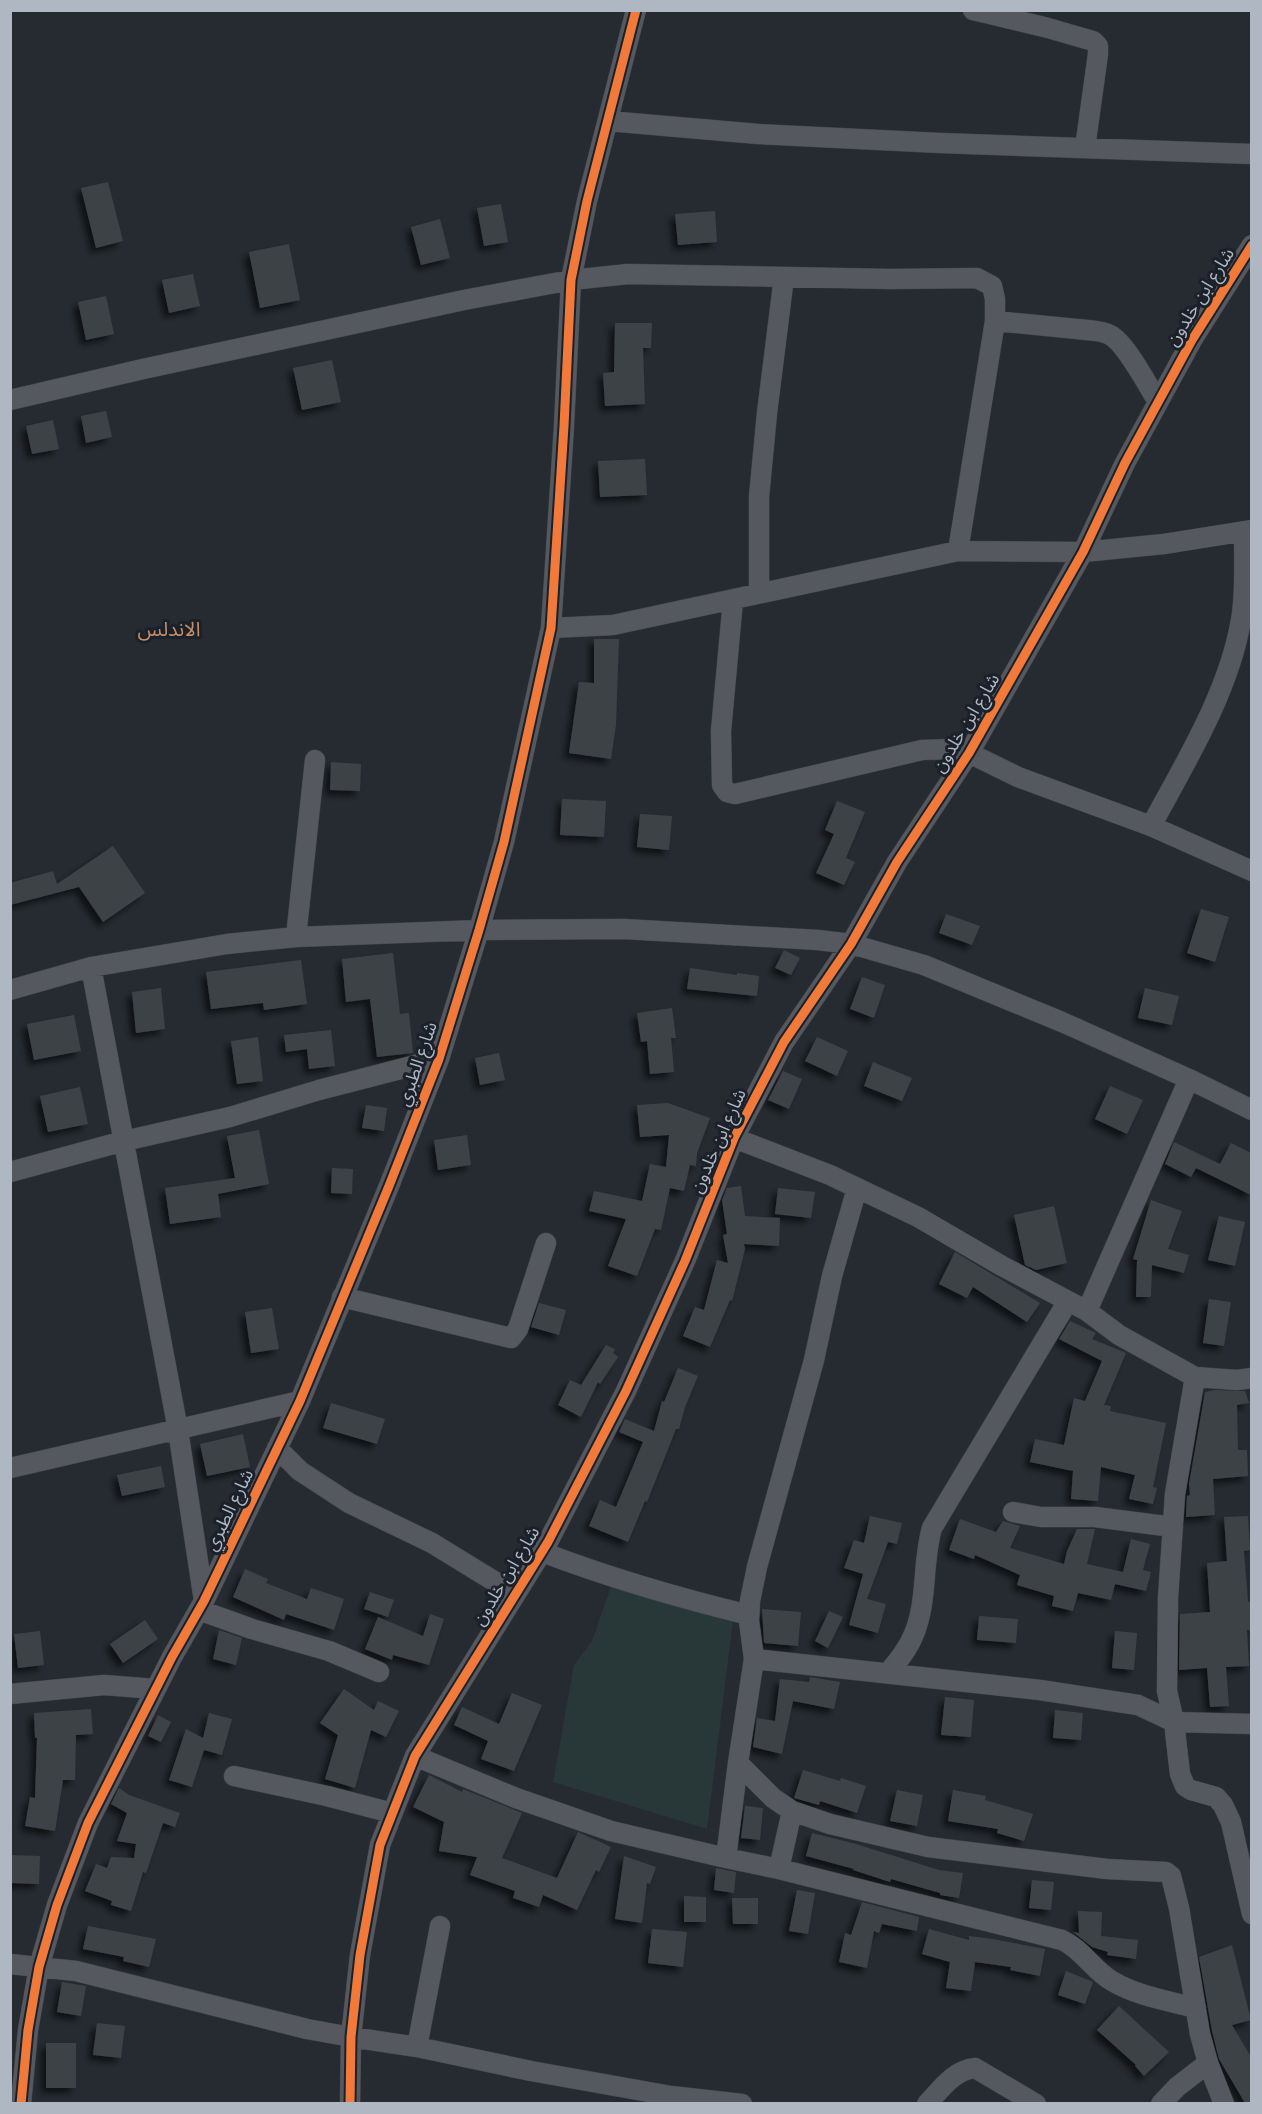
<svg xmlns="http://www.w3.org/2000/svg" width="1262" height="2114" font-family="Overpass,'Noto Sans Arabic',sans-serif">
<defs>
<filter id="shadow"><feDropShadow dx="-5" dy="5" stdDeviation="3" flood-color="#0009"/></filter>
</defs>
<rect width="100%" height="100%" fill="#262b31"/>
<!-- green -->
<path fill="#283839" d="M614 1578 733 1620 707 1829 553 1782 574 1665 592 1641Z"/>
<!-- building -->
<path fill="#3e4247" filter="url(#shadow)" d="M108 182 123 241 96 248 81 188Z
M501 204 508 242 484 246 477 208Z
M715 211 717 242 678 245 675 214Z
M440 219 450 258 421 265 411 227Z
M289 244 300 300 260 308 249 252Z
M193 274 200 306 169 313 162 280Z
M106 296 114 334 86 340 78 302Z
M615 323H652L651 348H643L645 404 605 406 603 373 614 372Z
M332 360 341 402 302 410 293 368Z
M106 411 112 437 86 443 81 416Z
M53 420 59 449 32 454 26 426Z
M645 459 647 495 600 497 598 461Z
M594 639H619L616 725 611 759 569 753 579 682 594 683Z
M331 762 361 764 360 791 330 790Z
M562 799 606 801 604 837 560 835Z
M837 801 865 812 846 858 855 862 844 885 816 873 834 834 825 830Z
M640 814 672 816 669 850 637 847Z
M113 846 145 893 103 922 79 887 10 905V883L53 871 57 884Z
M1201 909 1229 917 1215 962 1187 953Z
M946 914 980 926 972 945 939 933Z
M784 950 800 958 791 975 775 968Z
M393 953 400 1014 409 1013 413 1053 377 1057 370 999 346 1002 342 959Z
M301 960 307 1004 264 1010 263 1003 211 1009 206 972Z
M690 968 737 975V973L759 976 757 996 687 989Z
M862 977 885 985 874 1018 850 1009Z
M161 988 165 1029 136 1033 132 992Z
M1145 988 1179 996 1172 1025 1138 1018Z
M672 1008 676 1038H671L674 1072 650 1074 647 1041 641 1042 637 1013Z
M74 1015 81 1051 34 1060 27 1024Z
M331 1030 335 1066 309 1069 307 1049 286 1052 284 1035Z
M258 1037 263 1081 237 1084 231 1041Z
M817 1037 848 1051 837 1076 805 1061Z
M499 1053 505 1080 480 1085 475 1058Z
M873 1062 912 1078 902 1101 864 1086Z
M783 1071 802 1079 789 1109 768 1100Z
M1110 1086 1143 1100 1127 1134 1095 1119Z
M80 1087 88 1124 48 1132 40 1096Z
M668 1103 710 1118 697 1153 696 1166 690 1165 684 1191 670 1188 661 1230 655 1229 637 1276 608 1266 626 1219 589 1211 594 1191 642 1201 650 1164 666 1167 669 1135 640 1137 637 1105Z
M366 1105 387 1108 384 1131 362 1128Z
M259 1130 269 1184 218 1194 221 1217 170 1224 165 1188 235 1178 227 1136Z
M467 1135 471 1165 438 1170 434 1140Z
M1174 1142 1220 1164 1231 1143 1251 1153V1195L1196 1168 1191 1177 1165 1164Z
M332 1168 353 1169 352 1194 331 1193Z
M741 1186 745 1216 780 1218 779 1246 744 1244 745 1249 732 1301 730 1300 710 1347 683 1336 695 1307 704 1310 717 1260 728 1263 723 1235 727 1234 722 1200 727 1188Z
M778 1188 815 1192 811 1218 775 1214Z
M1151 1200 1182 1211 1168 1249 1189 1255 1184 1273 1152 1265 1151 1297H1136L1137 1260 1133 1259Z
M1054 1206 1067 1263 1036 1270 1025 1265 1014 1215Z
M1219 1216 1245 1222 1235 1266 1208 1260Z
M955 1252 1040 1303 1027 1322 973 1287 967 1298 939 1284Z
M1209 1299 1231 1302 1224 1346 1203 1343Z
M539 1303 566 1310 559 1335 531 1327Z
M272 1308 279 1349 251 1353 245 1312Z
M1070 1321 1096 1333 1092 1339 1126 1353 1104 1405 1111 1406 1110 1411 1166 1423 1153 1487 1157 1488 1153 1504 1129 1499 1135 1475 1101 1467 1098 1501 1071 1499 1073 1471 1030 1462 1035 1439 1064 1445 1074 1398 1085 1401 1102 1361 1059 1339Z
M606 1345 615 1349 613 1353 618 1357 600 1384 598 1382 581 1417 558 1405 570 1380 581 1385Z
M678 1368 698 1376 685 1407 679 1429H676L647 1502 645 1501 628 1542 589 1526 600 1500 616 1507 643 1442 619 1432 625 1419 654 1431 662 1401 664 1402Z
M1215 1390 1245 1391 1249 1403 1237 1405 1238 1450H1247L1248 1476 1213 1479 1215 1515 1186 1517 1187 1496 1190 1495 1189 1484 1205 1392Z
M331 1403 385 1419 377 1444 323 1428Z
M243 1434 250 1467 207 1476 200 1444Z
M161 1466 165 1487 122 1496 117 1475Z
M870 1516 902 1523 897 1544 888 1542 867 1599 886 1604 878 1633 849 1625 863 1574 844 1568 854 1540 864 1543Z
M1248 1516 1250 1550 1244 1551 1248 1602 1251 1601V1630H1247L1249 1666 1226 1667 1229 1706 1210 1707 1207 1668 1179 1670 1180 1614 1210 1612 1207 1563 1227 1561 1224 1517Z
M960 1519 996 1532 1003 1521 1020 1526 1010 1548 1064 1564 1067 1551 1077 1529H1095L1087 1564 1123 1572 1131 1539 1150 1544 1143 1570 1151 1572 1146 1591 1115 1584 1111 1600 1078 1593 1073 1611 1052 1606 1054 1596 1017 1585 1020 1575 975 1555 974 1559 949 1550Z
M245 1569 268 1579 266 1583 307 1599 311 1588 344 1599 334 1630 286 1614 284 1620 233 1597Z
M370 1592 394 1600 388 1617 364 1609Z
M762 1609 801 1612 798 1646 764 1643Z
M829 1611 843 1617 828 1648 815 1641Z
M430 1614 444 1619 429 1665 393 1655 392 1660 365 1649 378 1617 423 1636Z
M979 1616 1018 1619 1016 1643 977 1640Z
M145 1620 158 1639 123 1663 110 1644Z
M219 1630 242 1638 236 1665 213 1659Z
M40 1631 44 1665 18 1668 14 1634Z
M1115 1631 1137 1633 1134 1670 1112 1668Z
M810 1677 840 1682 834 1709 793 1701 782 1754 753 1747 757 1718 775 1721 780 1679 809 1682Z
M344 1689 374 1710 378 1701 399 1711 386 1737 371 1730 355 1788 325 1779 338 1735 320 1723Z
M512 1693 542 1705 514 1771 481 1759 488 1741 454 1725 462 1707 499 1724Z
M945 1697 974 1700 971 1737 941 1735Z
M91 1709 93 1734 76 1735 75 1780H63L55 1831 25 1826 30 1797 35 1798 37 1738H35L34 1713Z
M1055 1710 1083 1713 1081 1740 1053 1738Z
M209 1713 232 1719 222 1755 204 1750 192 1787 169 1780 186 1729 203 1738Z
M158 1715 171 1722 161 1742 148 1736Z
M803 1770 840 1781 841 1778 866 1786 857 1813 820 1801 819 1805 794 1798Z
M429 1775 462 1792 463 1789 522 1813 502 1858 557 1878 578 1832 611 1847 599 1872 596 1870 577 1910 543 1895 539 1907 513 1898 515 1891 470 1875 477 1857 439 1851 444 1822 413 1807Z
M119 1788 129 1795 180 1813 175 1827 163 1823 146 1873 143 1872 131 1911 111 1905 112 1901 85 1891 96 1864 107 1868 111 1857 134 1858 136 1844 117 1841 127 1813 111 1804Z
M897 1790 923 1795 917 1826 890 1821Z
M953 1790 986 1796 985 1800 1033 1814 1024 1841 997 1833 998 1829 948 1821Z
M745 1806 763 1808 760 1840 741 1838Z
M812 1833 856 1844 939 1870 963 1873 959 1898 940 1895V1893L891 1879 890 1882 853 1870 854 1869 806 1856Z
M10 1855 40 1856 39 1884 10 1883Z
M624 1856 656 1867 650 1884 647 1883 642 1923 615 1919Z
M716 1868 736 1872 734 1893 714 1890Z
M1032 1880 1054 1882 1051 1910 1029 1908Z
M797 1890 815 1893 808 1934 789 1931Z
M684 1896 706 1897V1922H684Z
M732 1898H758V1924H733Z
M862 1902 919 1917 917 1931 882 1924 879 1933 874 1931 867 1968 839 1962 845 1933 851 1935Z
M1078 1911 1102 1912 1101 1936 1138 1940 1136 1959 1107 1955 1108 1952 1092 1947 1073 1932 1079 1933Z
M88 1926 156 1939 149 1967 123 1961 124 1957 83 1949Z
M652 1929 687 1932 683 1967 648 1963Z
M929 1929 969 1940V1936L993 1939 1045 1949 1040 1976 1010 1970 1011 1967 975 1962 971 1991 946 1988 950 1962 922 1954Z
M1232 1945 1251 2020 1232 2025 1251 2057V2103H1245L1219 2059 1212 2031 1199 1957Z
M1066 1971 1093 1982 1085 2004 1058 1995Z
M62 1982 86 1986 81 2016 57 2012Z
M1119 2006 1169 2052 1144 2076 1135 2066 1136 2065 1097 2030Z
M97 2023 125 2026 121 2058 93 2055Z
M46 2043H76V2088H46Z"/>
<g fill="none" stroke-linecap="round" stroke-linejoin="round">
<defs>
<path id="minor" d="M973 10 1048 28 1093 41 1098 46V54L1085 148
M608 121 758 134 940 143 1252 154
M995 321 1087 330C1095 331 1103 331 1110 335 1126 343 1148 386 1158 402
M10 400 143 369 330 329 464 300 571 280 628 274 891 279 977 278 992 286 995 299V321L958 551
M759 592V497L767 413 784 277
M733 600 721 731 722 785 727 792 735 794 922 750 952 749 969 753 1018 777 1151 826 1252 871
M551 628 613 625 958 551 1083 552 1164 544 1252 530
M1151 826C1185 763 1229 692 1241 620 1246 592 1244 561 1244 532
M296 937 315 760
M91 967 178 1430 204 1601
M10 990 91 967 227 944 296 937 479 930 624 929 818 940 851 944 924 965 1062 1022 1189 1079 1252 1110
M734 1138 830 1175 918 1217 1002 1266 1087 1311 1119 1335 1195 1377 1237 1380 1252 1378
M10 1172 124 1141 230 1117 319 1090 439 1059
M342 1297 511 1338 518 1329 546 1243
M1087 1311 1189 1079
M1195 1377 1175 1494 1168 1598 1167 1691 1174 1722 1180 1774 1185 1786 1191 1790 1216 1797 1223 1805 1231 1822 1252 1914
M277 1448 300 1471 349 1503 432 1543 515 1594
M10 1468 300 1401
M1013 1512 1041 1517H1095L1173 1527
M542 1552C610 1578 679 1598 749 1615
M199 1610 252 1629 329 1651 379 1672
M754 1659 749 1621 750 1601 757 1567 814 1360 832 1276 857 1188
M888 1673C898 1661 908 1649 914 1634 928 1600 922 1562 932 1528L1068 1301
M10 1694 104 1685 155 1689
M415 1756 516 1798 611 1831 726 1858 779 1869 1062 1940C1082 1949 1093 1970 1112 1981 1137 1996 1169 2001 1196 2008
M234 1776 327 1796 392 1813
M726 1858 738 1763
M779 1869 792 1811
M10 1964 76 1971 307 2029 351 2037 417 2047 531 2071 671 2096 742 2104
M417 2047 440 1926
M21 2104 28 2030 39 1967 57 1905 88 1823 172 1657 204 1601 300 1401 389 1186 439 1059 479 930 504 842 551 628 564 426 571 280 587 201 636 10
M350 2104 351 2037 360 1955 380 1845 415 1756 548 1542 626 1391 685 1261 734 1138 784 1042 851 944 897 862 969 753 1083 552 1125 463 1192 340 1252 245
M927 2104C941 2089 954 2070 975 2068L1036 2104
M1161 2104 1177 2087 1208 2063
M1224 2104 1208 2063 1200 2034 1179 1908 1171 1876 1166 1872 1107 1869 928 1847 830 1824 792 1811 773 1798 738 1763 754 1659 1040 1690 1138 1705 1174 1722 1252 1724"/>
</defs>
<!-- minor casing -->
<use href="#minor" stroke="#424549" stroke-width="21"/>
<!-- minor -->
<use href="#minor" stroke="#55595f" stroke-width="20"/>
<defs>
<path id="cycleway" d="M21 2104 28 2030 39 1967 57 1905 88 1823 172 1657 204 1601 300 1401 389 1186 439 1059 479 930 504 842 551 628 564 426 571 280 587 201 636 10
M350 2104 351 2037 360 1955 380 1845 415 1756 548 1542 626 1391 685 1261 734 1138 784 1042 851 944 897 862 969 753 1083 552 1125 463 1192 340 1252 245"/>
</defs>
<!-- cycleway casing -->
<use href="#cycleway" stroke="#1b212a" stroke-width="13"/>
<!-- cycleway -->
<use href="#cycleway" stroke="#f17a3a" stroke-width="9"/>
</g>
<g text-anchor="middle" stroke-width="6" stroke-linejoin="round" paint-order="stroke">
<!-- street labels -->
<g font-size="18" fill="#afb7c2" stroke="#1b212a">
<text transform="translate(1200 297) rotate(-58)" y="6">شارع ابن خلدون</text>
<text transform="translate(966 723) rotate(-59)" y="6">شارع ابن خلدون</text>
<text transform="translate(417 1064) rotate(-71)" y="6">شارع الطبري</text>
<text transform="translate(718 1141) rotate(-66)" y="6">شارع ابن خلدون</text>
<text transform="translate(229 1510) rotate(-64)" y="6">شارع الطبري</text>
<text transform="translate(506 1576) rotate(-59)" y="6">شارع ابن خلدون</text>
</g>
<!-- neighbourhood labels -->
<g font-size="20" fill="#c78c65" stroke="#1b212a">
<text x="169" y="636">الاندلس</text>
</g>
</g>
<!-- border -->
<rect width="1262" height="2114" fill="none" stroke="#afb7c2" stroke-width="24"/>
</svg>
